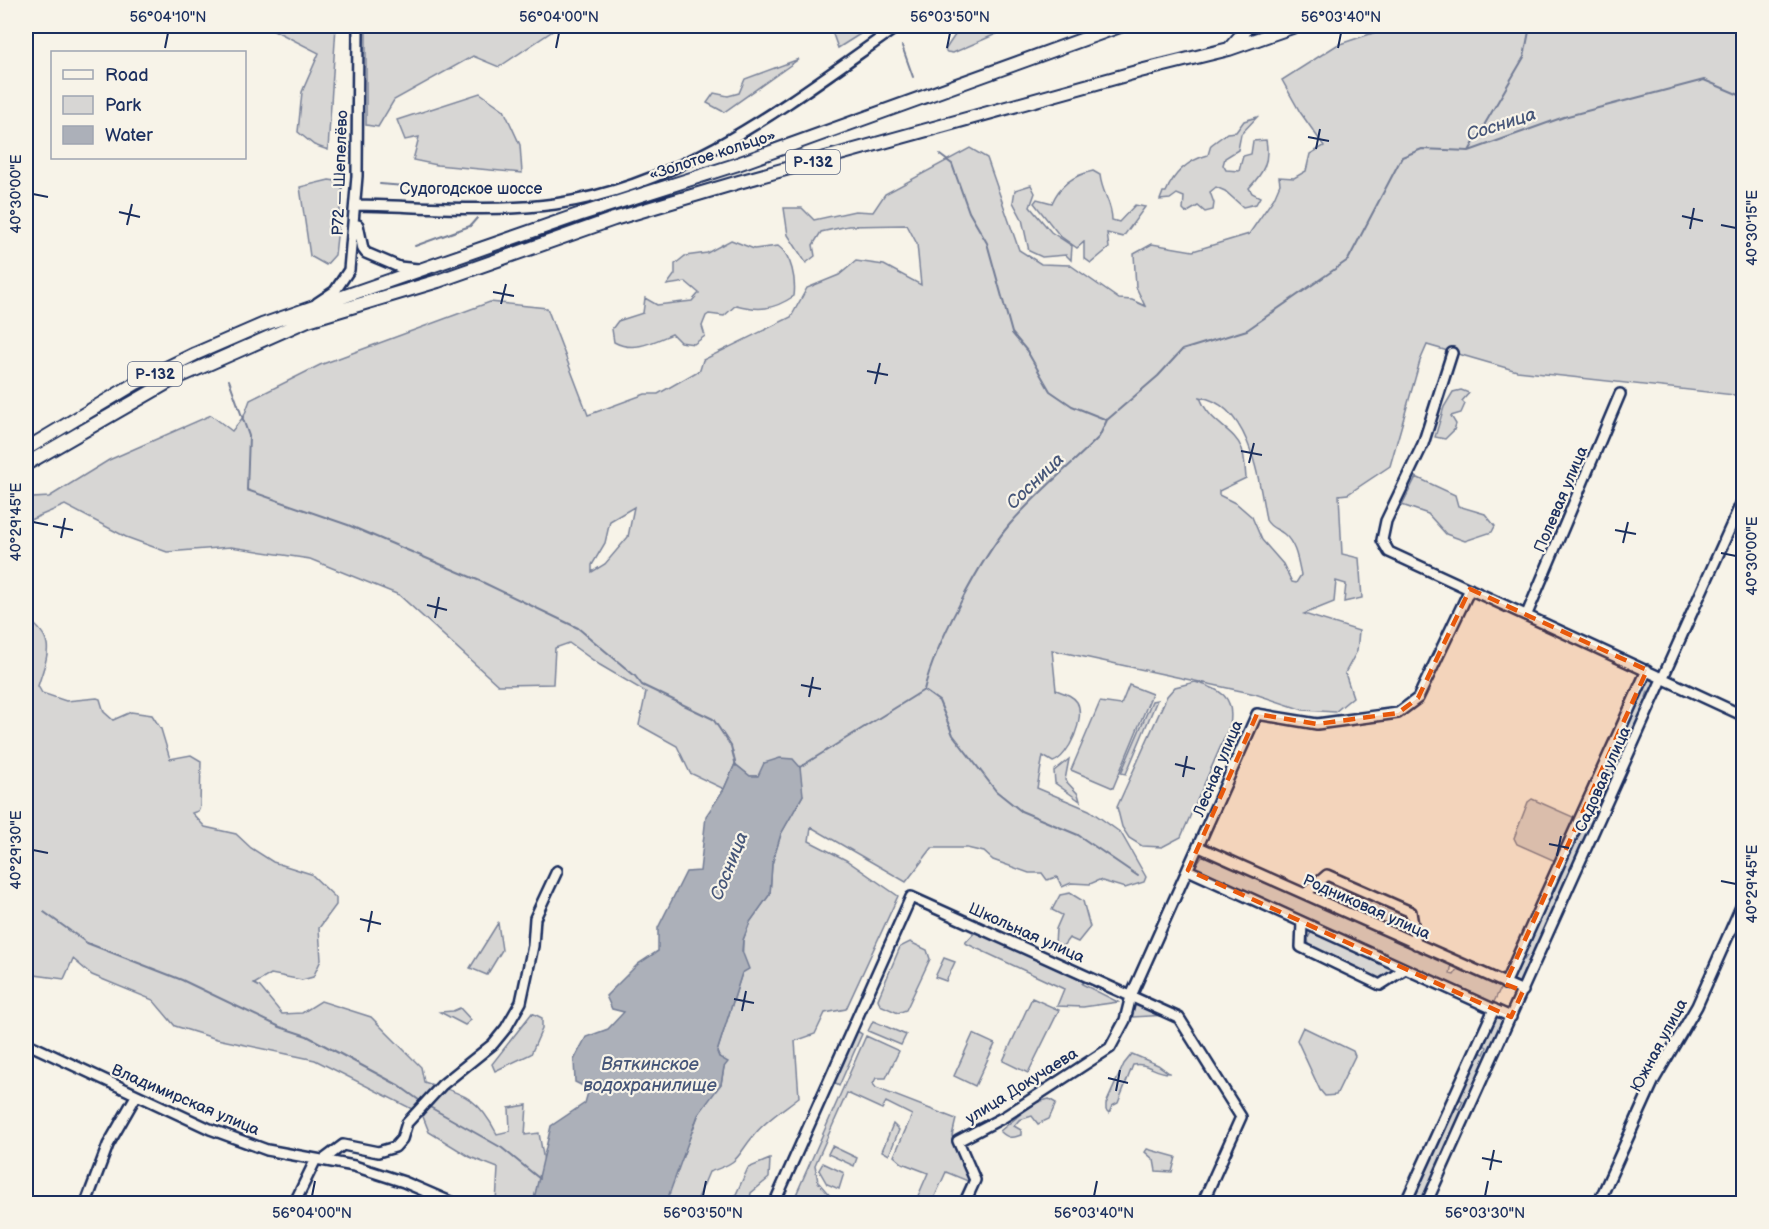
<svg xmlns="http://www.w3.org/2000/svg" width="1769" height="1229" font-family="'Balsamiq Sans',sans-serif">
<rect width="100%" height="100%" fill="#f7f3e8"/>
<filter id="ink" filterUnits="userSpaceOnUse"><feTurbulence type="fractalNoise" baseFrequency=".0167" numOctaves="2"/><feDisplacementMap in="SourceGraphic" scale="12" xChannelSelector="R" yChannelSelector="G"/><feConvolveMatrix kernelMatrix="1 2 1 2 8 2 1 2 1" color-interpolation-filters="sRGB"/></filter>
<g filter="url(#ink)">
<!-- green -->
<path fill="#d7d6d4" stroke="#798299" stroke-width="1.5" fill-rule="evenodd" d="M266 26H336L328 150 314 145 298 132 302 92 319 53Z
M366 26H560L499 67 473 56 394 100 378 127 366 125Z
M830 26H873L838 48Z
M971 26H991L1003 31 953 53 947 52 945 50 957 32Z
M1394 26H1743V396L1517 371 1427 345 1420 361 1390 466 1348 494 1339 495 1342 554 1359 558 1362 598 1344 602 1346 584 1336 581 1334 602 1304 614 1359 631 1357 651 1345 673 1353 697 1335 712 1303 710 1255 694 1052 650 1056 690C1064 693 1072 695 1077 702 1086 717 1069 757 1053 762L1043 756 1037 788 1089 810 1121 833 1146 877 1144 882 1125 888 1099 880 1090 884 1071 883 1062 887 1057 877 1047 880 1042 873H1029L993 860 984 852 967 848H932L906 882 811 827 809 841 846 860 898 896 846 1009 825 1013 815 1034 795 1041 799 1097C785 1108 766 1120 755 1134 735 1157 743 1161 709 1172L696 1203H666L672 1183 702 1106 721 1084 724 1067 717 1052 742 973 743 940 750 922 770 894 772 864 781 834 803 795 758 776H750L735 764 724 789 690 773 677 746 639 725 646 692 600 665 569 643 555 648 553 684 498 685 399 595 310 559 231 547 167 552 126 537 65 505 30 520 26 524V504L33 498 49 497 109 460 211 415 232 431 244 416 250 400 320 365 490 302 547 308 588 415 645 394H658L700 370 703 360 791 317 807 288 839 275 856 261 884 265 921 285 917 244 907 225 848 226 821 232 813 245 815 256 806 263 788 235 784 208H802L814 220 855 211 873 212 885 194 970 148 987 158 1019 250 1041 264 1070 265 1119 299 1132 300 1145 306 1136 287 1134 254 1152 244 1193 251 1249 234 1274 198 1280 184 1279 177 1294 178 1306 171 1310 154 1324 146 1300 112 1282 80 1337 45ZM1200 397C1250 405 1259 480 1266 520 1271 529 1277 528 1284 534 1296 544 1298 561 1301 575L1296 583 1292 582 1283 564 1262 540 1252 517 1237 504 1219 495V491L1246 478C1245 469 1245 458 1242 449 1234 428 1209 424 1200 397ZM634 507 628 537 605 564 592 572V565L605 543 610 521Z
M799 59 724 112 707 103 714 93 728 96 739 93 745 79Z
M480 93 504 110 520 145 522 173 437 165 413 160 419 137 405 140 397 120Z
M1257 117 1241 134 1238 150 1225 158 1223 165 1226 170 1239 171 1243 156 1251 154 1253 141 1266 140C1270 162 1263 173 1249 188L1252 193 1260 197 1256 204 1243 207 1225 191 1216 187 1210 192 1214 203 1213 210 1205 212 1198 206 1186 213 1183 210 1184 197 1177 194 1170 199 1160 200 1163 192H1166C1174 173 1189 160 1208 155L1211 145 1227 133 1236 132 1244 121Z
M1093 171 1100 175C1102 194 1112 202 1112 220L1119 222 1135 205 1145 207 1123 237 1107 233 1109 248 1091 263 1084 258V242L1077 248 1060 236 1034 203 1037 199 1052 203C1060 184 1074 175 1093 171Z
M329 180 343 182 335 255 326 265 310 256 300 187Z
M1031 185 1035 193 1030 207 1051 232 1072 246 1071 260 1066 255 1042 257 1029 251 1022 219 1013 202 1015 190Z
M731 240 754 249 778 246C792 256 796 280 794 296 773 310 759 311 736 305L724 316 709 314 706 316 702 326 705 336 694 344 680 342 672 334C653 342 634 353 614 342L612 329 618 321 643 313 645 298 657 305 692 301 699 293 686 282 667 285 675 274V264L685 256 707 253Z
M1461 390 1469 393 1462 401 1465 404 1461 413 1451 416 1456 424 1454 430 1445 439 1435 437 1444 407 1453 392Z
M1416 477 1455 495 1458 506 1485 514 1495 526 1492 532 1465 541 1446 534 1428 514 1402 505Z
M26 618C57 639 48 654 38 686L42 693 66 701 97 698 100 699 104 712 113 720 131 712 152 715 161 729 170 759 191 755 201 761 200 806 198 811 192 813 205 827 236 834 251 848 273 862 311 874 336 898V905L319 928 321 960 313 977 302 980 271 974 254 984 260 987 282 1014 302 1013 321 1001 371 1017 421 1067 424 1082C464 1095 477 1095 497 1134L510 1131 509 1108 527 1105 525 1135 539 1133 544 1161 533 1203H496L498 1168 470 1157 429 1132 422 1114 315 1060 217 1039 175 1026 153 1000 92 975 73 959 64 979 27 974 31 981 29 989H26Z
M1651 676 1656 681 1653 692 1648 691 1646 697 1650 699 1520 984 1511 983 1510 977 1520 957 1524 960 1527 956 1522 953 1646 679Z
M1195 682C1220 689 1235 696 1230 725L1181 837 1162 847 1142 846 1129 838 1122 827 1117 807 1167 696 1175 687Z
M1129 685 1152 694 1113 788 1071 770 1100 702 1121 705Z
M1157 700 1126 774 1121 773 1152 701Z
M1069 759 1065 780 1078 794 1080 801 1055 783 1054 771Z
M1532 799 1573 817 1577 824 1559 859 1553 860 1517 844 1514 838 1528 802Z
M1202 856H1213L1452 963 1450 974 1454 975 1458 969 1463 968 1502 985 1493 1004 1198 873 1195 866Z
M1329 881 1402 913 1407 918 1411 936 1408 938 1313 893 1324 882Z
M1070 893 1083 901 1090 927 1078 942 1069 938 1063 946 1055 944 1056 929 1062 915 1052 910 1060 895Z
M498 923 502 950 487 975 470 968Z
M1313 929 1396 968 1395 973 1379 980 1309 946 1308 938Z
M977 930 1085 980 1082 984 1118 1002 1083 1007 1057 1006 1064 989 965 943Z
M910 942 927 950 930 959 906 1010 898 1013 880 1005 878 999 900 947Z
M944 958 955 962 946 981 935 977Z
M1032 998 1059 1010 1028 1073 1003 1061Z
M1134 1001 1168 1015 1132 1017 1130 1016Z
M460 1008 471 1020 465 1025 440 1012 453 1011Z
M532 1013 542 1018V1029L531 1054 495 1071 492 1064Z
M1498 1014 1504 1016 1505 1021 1422 1203 1407 1204 1424 1167 1428 1166 1452 1106 1459 1109 1463 1101 1457 1098 1478 1051 1484 1054 1487 1047 1481 1043 1493 1017Z
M873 1021 906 1035 901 1045 868 1031Z
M1303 1027 1353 1051 1355 1056 1336 1095 1325 1096 1320 1090 1297 1040Z
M857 1031 862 1034 839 1086 834 1083 835 1080Z
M973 1034 995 1044 975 1086 954 1076Z
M866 1036 899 1051 886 1078H876L873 1084 876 1088 956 1119 952 1136 970 1182 946 1172 932 1203H915L928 1173 902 1163 894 1156 912 1115 886 1102 882 1109 847 1093 815 1165 818 1182 832 1198 824 1203 792 1204Z
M1132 1054 1158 1065 1169 1073C1155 1073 1147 1062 1133 1065L1118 1103 1112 1106 1109 1113 1106 1110V1104L1124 1064Z
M1049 1099 1056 1103 1049 1119 1038 1124 1032 1116 1019 1120 1014 1126 1021 1130V1135C1011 1139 1007 1138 1000 1131L1034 1103Z
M893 1124 899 1130 889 1155 882 1151Z
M832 1146 857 1158 854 1166 828 1154Z
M1147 1149 1176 1157 1172 1172 1156 1171 1154 1160 1145 1152Z
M770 1159 769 1178 751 1193 749 1203H732L748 1168Z
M823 1163 844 1173 839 1189 827 1184 819 1170Z"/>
<!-- water -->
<path fill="#acb0b9" stroke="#727c95" stroke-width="1.5" d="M780 758 793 759 800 767 803 795 781 834 772 864 770 894 750 922 743 940 742 951 749 969 742 973 717 1052 719 1057 728 1062 724 1067 721 1084 698 1115 666 1203H533L551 1126 585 1103 589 1089 575 1082 574 1060 586 1037 608 1029 624 1012 612 1009 606 996 638 964 658 951V928L686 872 700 871 706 816 724 789 735 764 750 776H758L764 763Z"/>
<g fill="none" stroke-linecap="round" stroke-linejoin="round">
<!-- stream -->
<path stroke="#727c95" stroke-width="2" d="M902 46 913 77
M1469 151 1524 57 1530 26
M940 155 952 164 969 212 987 243 1012 333 1027 351 1050 391 1072 406 1107 420
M380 184 478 192
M415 246 470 226 477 218
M229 380 249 436 247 490 348 525 480 581 578 628 635 676 642 685 713 719 731 746 736 766
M925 691 939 701 953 735 996 791 1021 811 1078 835 1138 876
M800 767 924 690C934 647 981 558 1010 524 1037 493 1070 466 1099 437L1107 420 1158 376 1182 350 1247 330 1348 260 1402 157 1422 149 1469 151 1564 117 1704 80 1744 97
M44 912 87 943 182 980 280 1027 307 1036 398 1085 423 1103
M428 1106 502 1148 540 1179"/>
<defs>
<path id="minor" d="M356 205C421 206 490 213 555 204 687 185 792 100 898 26
M358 225 363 249 366 253 399 267 418 269
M317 303 335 291 349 270 357 176 358 26
M1452 353 1423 444 1386 521 1382 540 1389 552 1744 716
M1527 614 1620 394
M1199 847 1523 991
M1188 870 1511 1017
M1305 894 1327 875 1411 912 1416 944
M1302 922 1301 947 1380 985 1405 969
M1505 984 1647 670
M26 1043 210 1129 267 1150 354 1166 404 1182 455 1204
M323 1160 343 1145 378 1152 395 1147 402 1139 407 1123 442 1085 493 1044 506 1028 521 1002 533 946 535 918 557 871
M86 1203 108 1145 136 1096
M294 1204 316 1159
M774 1204 911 897 1179 1018 1241 1117 1202 1204
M964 1204 975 1180 958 1141 1004 1117 1110 1048 1125 1020 1131 996 1257 714 1317 724 1398 713 1418 698 1470 589
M1405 1204 1494 1009
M1426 1204 1744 497
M1598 1204 1654 1080 1697 1006 1744 900"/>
<path id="major" d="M1230 48 1244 32 1246 26
M26 449 136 383 195 354 262 325 578 215 735 165 1120 26
M26 464 172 380 308 320 438 281 614 219 739 182 1140 71 1229 49 1295 26"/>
</defs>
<!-- minor casing -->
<use href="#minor" stroke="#1b2f5e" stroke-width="14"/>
<!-- major casing -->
<use href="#major" stroke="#1b2f5e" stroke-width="16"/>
<!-- minor -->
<use href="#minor" stroke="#f7f3e8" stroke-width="9"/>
<!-- major -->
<use href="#major" stroke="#f7f3e8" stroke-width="12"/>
</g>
</g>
<!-- marked area -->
<path fill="#e8590c" fill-opacity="0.2" stroke="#e8590c" stroke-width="4.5" stroke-dasharray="12 8" stroke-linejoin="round" d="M1470 589 1647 670 1505 984 1523 991 1511 1017 1188 870 1257 714 1317 724 1398 713 1418 698Z"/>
<!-- ticks -->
<path fill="none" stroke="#1b2f5e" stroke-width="2" d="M165 48 168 33M556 48 559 33M947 48 950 33M1338 48 1341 33M1308 137 1329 141M1316 149 1320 129M33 194 48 197M119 212 140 217M1682 216 1703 221M127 225 132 204M1721 225 1736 228M1690 229 1694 208M493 292 514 296M501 304 506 284M867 371 888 375M875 384 880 363M1241 451 1262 455M1249 463 1254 443M33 522 48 525M53 526 73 530M1615 530 1636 534M61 538 65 518M1623 543 1628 522M1721 553 1736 556M427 605 447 610M435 618 439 597M801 685 821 689M809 697 813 677M1175 764 1195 769M1183 777 1187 756M1549 844 1569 848M33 850 48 853M1557 856 1561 836M1721 881 1736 884M360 919 381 924M368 932 372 911M734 999 754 1003M742 1011 746 991M1108 1078 1128 1083M1116 1091 1120 1070M1482 1158 1502 1162M1490 1170 1494 1150M312 1196 315 1181M703 1196 706 1181M1094 1196 1097 1181M1485 1196 1488 1181"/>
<g text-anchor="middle" stroke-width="4.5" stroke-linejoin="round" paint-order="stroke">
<!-- shield labels -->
<g fill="#f7f3e8" stroke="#5d6a87" stroke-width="1.5">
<rect x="786" y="150" width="54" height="24" rx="4.5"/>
<rect x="128" y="362" width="54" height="24" rx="4.5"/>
</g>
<g font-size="15" font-weight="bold" fill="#1b2f5e">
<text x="813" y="167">Р-132</text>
<text x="155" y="379">Р-132</text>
</g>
<!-- street labels -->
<g font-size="16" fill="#1b2f5e" stroke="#f7f3e8">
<text transform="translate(712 154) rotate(-18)" y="6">«Золотое кольцо»</text>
<text transform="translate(339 173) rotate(-88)" y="6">Р72 — Шепелёво</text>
<text x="471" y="194">Судогодское шоссе</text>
<text transform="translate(1560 499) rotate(-67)" y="6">Полевая улица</text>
<text transform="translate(1217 768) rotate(-67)" y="6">Лесная улица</text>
<text transform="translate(1602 779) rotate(-66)" y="6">Садовая улица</text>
<text transform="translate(1367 906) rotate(24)" y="6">Родниковая улица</text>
<text transform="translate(1027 932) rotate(24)" y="6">Школьная улица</text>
<text transform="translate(1658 1045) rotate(-62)" y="6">Южная улица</text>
<text transform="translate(1021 1085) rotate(-32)" y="6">улица Докучаева</text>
<text transform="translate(186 1099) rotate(23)" y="6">Владимирская улица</text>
</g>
<!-- water labels -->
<g font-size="18" font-style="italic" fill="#465679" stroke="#f7f3e8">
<text transform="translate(1501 124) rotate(-18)" y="6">Сосница</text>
<text transform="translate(1035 481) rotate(-44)" y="6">Сосница</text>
<text transform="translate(729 866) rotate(-68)" y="6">Сосница</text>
<text x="650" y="1070">Вяткинское<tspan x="650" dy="21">водохранилище</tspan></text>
</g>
</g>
<!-- margin -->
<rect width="1769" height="1229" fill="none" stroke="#f7f3e8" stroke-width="66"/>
<!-- legend -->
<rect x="51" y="51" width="195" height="108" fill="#f7f3e8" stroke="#9fa5b1" stroke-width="1.5"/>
<rect x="63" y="70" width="30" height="9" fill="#f7f3e8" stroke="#9fa5b1" stroke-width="1.5"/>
<text x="105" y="81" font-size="18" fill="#1b2f5e">Road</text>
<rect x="63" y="96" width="30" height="18" fill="#d7d6d4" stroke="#9fa5b1" stroke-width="1.5"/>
<text x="105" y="111" font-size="18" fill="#1b2f5e">Park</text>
<rect x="63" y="126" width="30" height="18" fill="#acb0b9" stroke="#9fa5b1" stroke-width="1.5"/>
<text x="105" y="141" font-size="18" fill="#1b2f5e">Water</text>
<rect x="33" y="33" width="1703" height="1163" fill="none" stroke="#1b2f5e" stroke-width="2"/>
<g font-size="15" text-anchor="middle" fill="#1b2f5e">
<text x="168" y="22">56°04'10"N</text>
<text x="559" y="22">56°04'00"N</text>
<text x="950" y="22">56°03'50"N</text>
<text x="1341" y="22">56°03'40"N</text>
<text transform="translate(16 194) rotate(-90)" y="5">40°30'00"E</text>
<text transform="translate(1752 228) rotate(-90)" y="5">40°30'15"E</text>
<text transform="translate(16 522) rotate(-90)" y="5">40°29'45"E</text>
<text transform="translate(1752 556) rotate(-90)" y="5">40°30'00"E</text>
<text transform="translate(16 850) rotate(-90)" y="5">40°29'30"E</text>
<text transform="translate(1752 884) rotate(-90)" y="5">40°29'45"E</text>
<text x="312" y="1218">56°04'00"N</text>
<text x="703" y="1218">56°03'50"N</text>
<text x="1094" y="1218">56°03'40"N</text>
<text x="1485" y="1218">56°03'30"N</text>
</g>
</svg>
